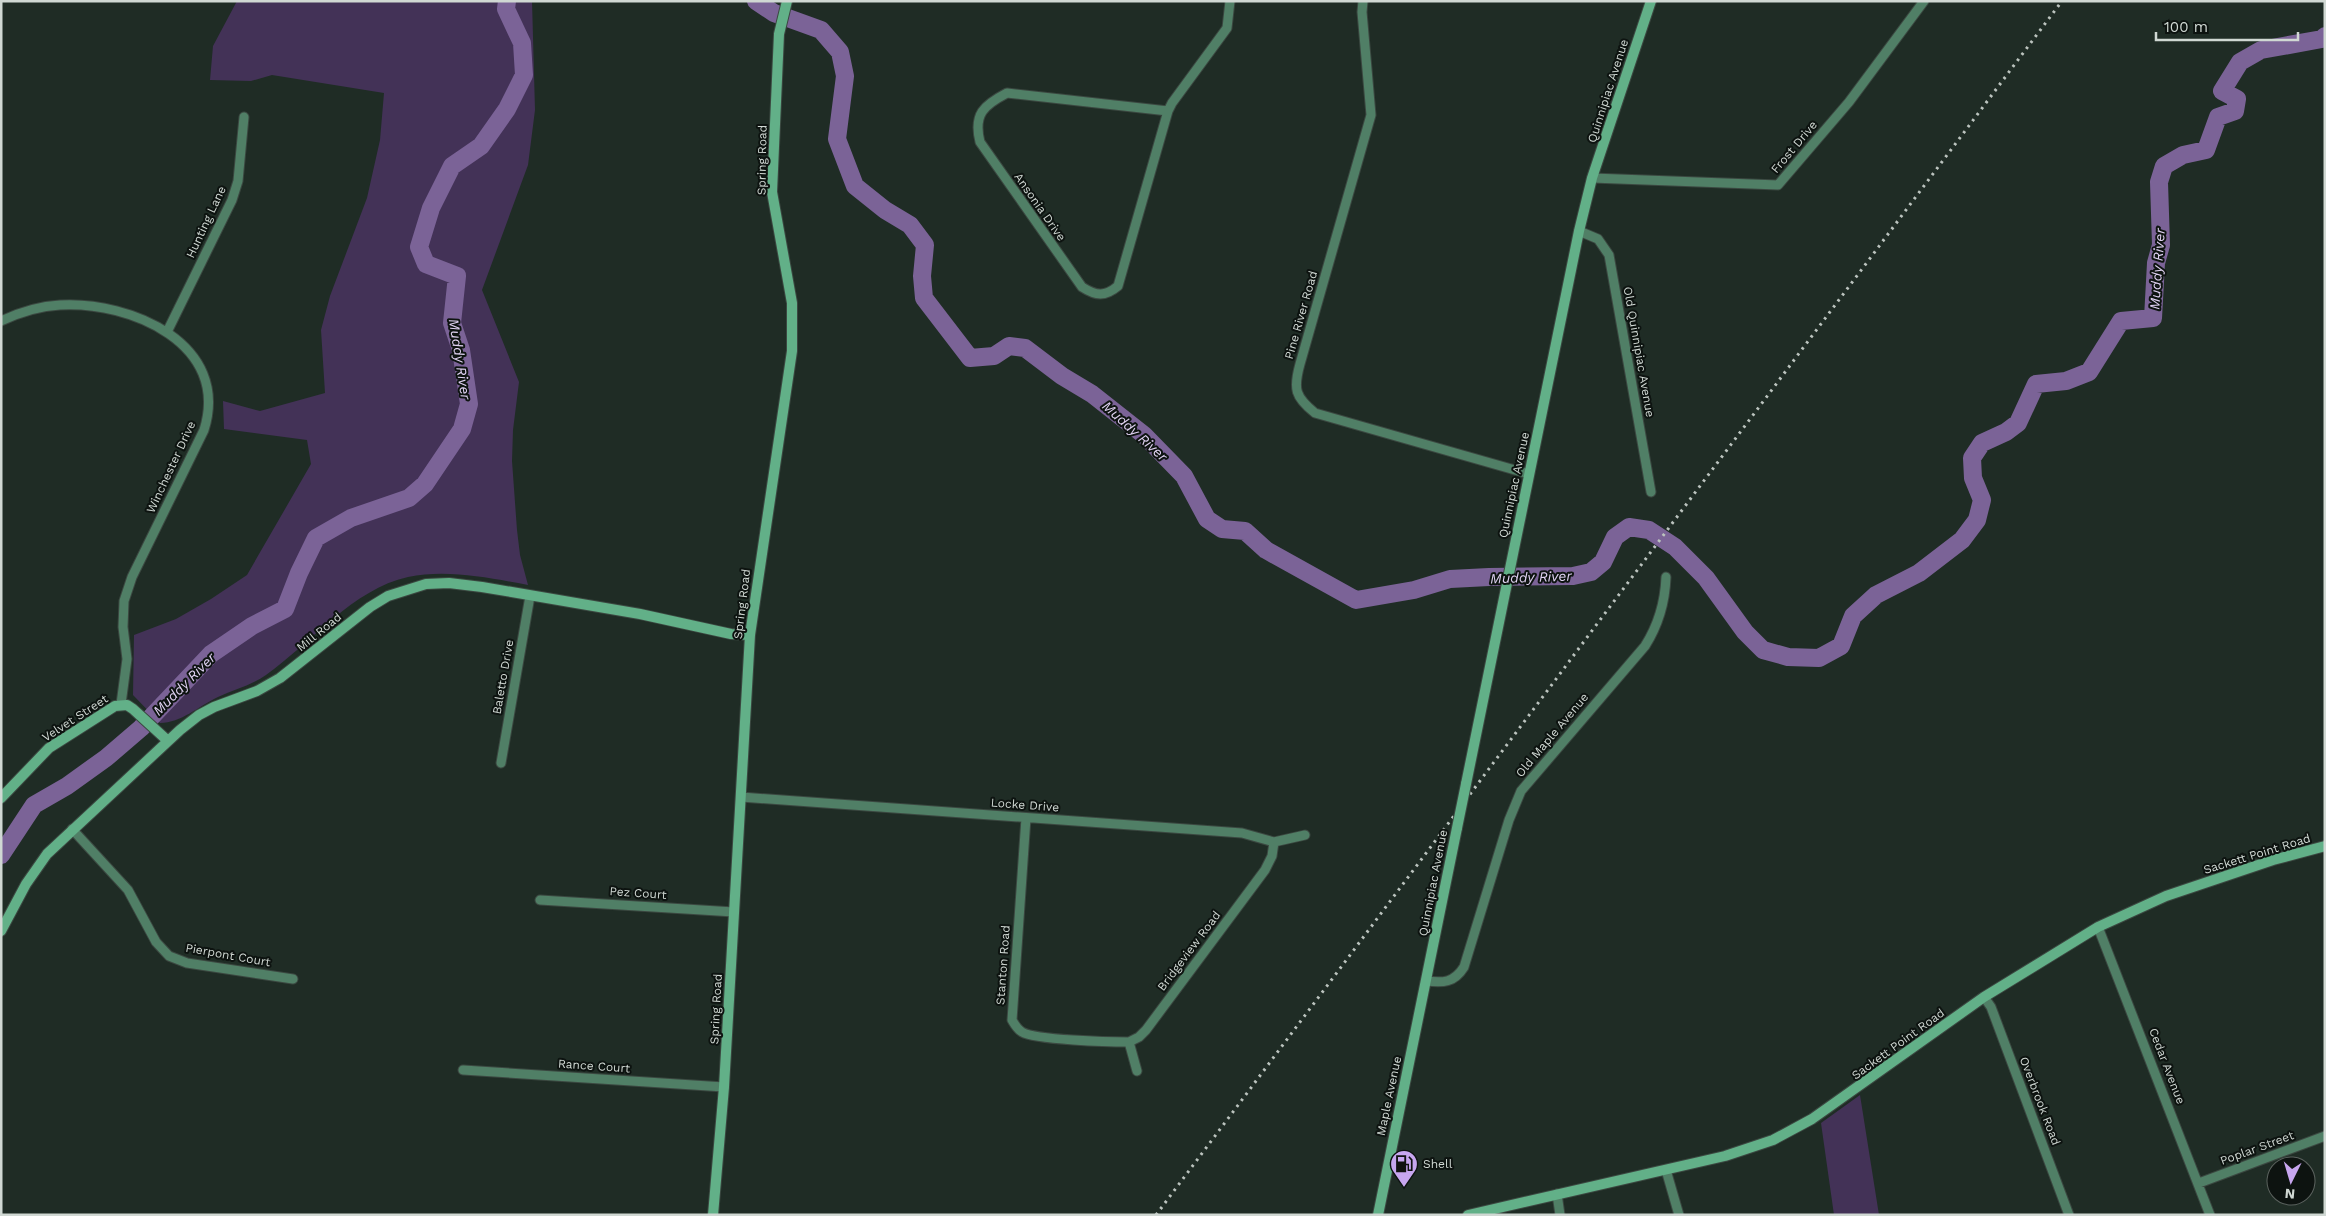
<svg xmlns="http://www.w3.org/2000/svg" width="2326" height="1216" font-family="'Work Sans',sans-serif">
<rect width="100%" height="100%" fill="#1f2c25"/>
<!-- green -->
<path fill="#433257" d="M237 1H532L535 110 528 165 482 290 519 382 513 430 512 461 517 530 520 555 528 585C489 578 448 569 408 577 353 589 311 643 266 675 252 685 233 690 218 697 199 706 181 723 160 723L133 695 134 635 176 619 211 599 247 575 311 464 307 440 224 429 223 401 260 411 325 393 321 330 330 296 367 198 380 140 384 93 272 75 251 81 210 80 213 46Z
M1860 1095 1879 1215H1834L1821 1123Z"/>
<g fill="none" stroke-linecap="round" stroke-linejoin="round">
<!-- river -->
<path stroke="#7b6397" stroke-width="18" d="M756 1 774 13 821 30 840 52 845 76 837 139 855 186 885 210 910 225 925 245 922 276 924 298 970 358 994 356 1009 346 1025 348 1062 376 1092 394 1144 435 1184 476 1207 519 1222 529 1245 531 1266 550 1356 600 1414 590 1450 579 1489 577 1573 576 1591 572 1603 562 1615 537 1629 527 1649 530 1675 547 1706 578 1745 632 1763 650 1788 657 1819 658 1841 646 1853 616 1876 595 1919 573 1962 540 1977 520 1982 500 1973 478 1972 458 1982 443 2006 432 2018 423 2036 384 2066 381 2089 372 2121 321 2153 318 2156 263 2161 245 2159 182 2164 166 2183 155 2206 150 2218 117 2235 111 2237 99 2222 91 2240 62 2261 50 2322 39 2325 36
M1 855 34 805 67 786 106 758 141 728 211 654 252 626 285 609 299 573 316 538 351 518 409 498 425 484 462 429 469 404 461 350 452 323 457 276 426 264 419 247 431 208 452 166 481 146 507 109 524 75 522 43 506 9 507 1"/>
<defs>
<path id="street" d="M1363 1 1362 12 1371 115 1300 364C1293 389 1295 397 1315 413L1529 474
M1007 93 1168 111 1118 286C1105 297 1096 296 1082 287L980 142C973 114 984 105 1007 93Z
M1168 111 1172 103 1227 28 1230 1
M1592 178 1778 185 1849 102 1924 1
M1579 231 1598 239 1609 255 1651 492
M1 321C18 313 41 306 60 305 131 301 231 344 204 430L132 577 124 601 123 627 127 659 121 704
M167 332 232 200 238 181 244 117
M501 763 530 596
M741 797 1242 833 1274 842 1305 835
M1026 818 1012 1020C1015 1025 1017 1029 1022 1032 1035 1040 1110 1042 1129 1042
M72 829 128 890 156 942 169 956 187 963 293 979
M540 900 734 912
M2098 927 2210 1215
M1426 981C1443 983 1454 983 1464 967L1509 820 1521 791 1645 646C1659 624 1665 603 1666 577
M1984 997 1991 1007 2069 1215
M463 1070 724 1087
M1137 1071 1129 1042 1139 1037 1146 1030 1265 870 1272 856 1274 842
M1666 1170 1679 1215
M2199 1183 2325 1136
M1557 1194 1560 1215"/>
<path id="secondary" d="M1466 784 1579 231 1592 178 1651 1
M1 798 49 748 115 706 127 705 133 709 168 741
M1 931 26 884 47 854 180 730 199 715 214 707 257 691 280 678 370 607 388 596 426 584 449 583 482 587 640 614 731 634 750 635
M713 1215 724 1087 750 635 792 351V303L772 192 779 34 787 1
M1378 1215 1457 828
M1468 1215 1725 1156 1773 1140 1812 1119 1984 997 2098 927 2166 896 2273 860 2325 846"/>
</defs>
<!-- street casing -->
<use href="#street" stroke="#3b4841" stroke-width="11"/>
<!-- secondary casing -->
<use href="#secondary" stroke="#3b4841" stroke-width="12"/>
<!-- street -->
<use href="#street" stroke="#507f66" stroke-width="9"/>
<!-- secondary -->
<use href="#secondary" stroke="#62b088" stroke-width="10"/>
<!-- rail -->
<path stroke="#bcc4bf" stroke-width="3" stroke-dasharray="2.5 5" stroke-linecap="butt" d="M1156 1215 2062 1"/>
<defs>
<path id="secondary-bridge" d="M1457 828 1466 784"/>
</defs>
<!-- secondary-bridge casing -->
<use href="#secondary-bridge" stroke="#3b4841" stroke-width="12" stroke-linecap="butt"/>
<!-- secondary-bridge -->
<use href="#secondary-bridge" stroke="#62b088" stroke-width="10"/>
</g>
<!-- icons -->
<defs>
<symbol id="fuel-pin" viewBox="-11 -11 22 30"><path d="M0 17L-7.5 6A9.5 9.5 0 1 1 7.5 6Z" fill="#c7a6ef" stroke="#0d1310"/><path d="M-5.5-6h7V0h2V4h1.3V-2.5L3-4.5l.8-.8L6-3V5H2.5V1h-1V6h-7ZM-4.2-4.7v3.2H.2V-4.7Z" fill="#111"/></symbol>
</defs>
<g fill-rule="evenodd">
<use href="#fuel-pin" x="1388" y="1148" width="32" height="43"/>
</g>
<g text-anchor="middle" stroke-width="4" stroke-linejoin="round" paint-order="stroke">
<!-- street labels -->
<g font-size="12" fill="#d0d8d3" stroke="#0d1310">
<text transform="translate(1608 91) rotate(-72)" y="4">Quinnipiac Avenue</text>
<text transform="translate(1794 147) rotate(-50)" y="4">Frost Drive</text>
<text transform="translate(762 160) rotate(-89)" y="4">Spring Road</text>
<text transform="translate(1040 207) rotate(55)" y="4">Ansonia Drive</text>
<text transform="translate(206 222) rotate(-65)" y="4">Hunting Lane</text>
<text transform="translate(1301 315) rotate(-74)" y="4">Pine River Road</text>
<text transform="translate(1639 352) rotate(80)" y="4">Old Quinnipiac Avenue</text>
<text transform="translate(171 467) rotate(-65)" y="4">Winchester Drive</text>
<text transform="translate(1514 485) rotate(-78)" y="4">Quinnipiac Avenue</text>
<text transform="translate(742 604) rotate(-83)" y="4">Spring Road</text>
<text transform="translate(319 632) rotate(-39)" y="4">Mill Road</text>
<text transform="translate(503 677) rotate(-80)" y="4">Baletto Drive</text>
<text transform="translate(75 718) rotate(-33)" y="4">Velvet Street</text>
<text transform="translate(1552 735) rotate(-50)" y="4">Old Maple Avenue</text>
<text transform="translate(1025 805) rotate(4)" y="4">Locke Drive</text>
<text transform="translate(2257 854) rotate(-17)" y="4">Sackett Point Road</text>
<text transform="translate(1433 883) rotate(-79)" y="4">Quinnipiac Avenue</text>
<text transform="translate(638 893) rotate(4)" y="4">Pez Court</text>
<text transform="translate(1189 951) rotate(-53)" y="4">Bridgeview Road</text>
<text transform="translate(228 955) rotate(10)" y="4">Pierpont Court</text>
<text transform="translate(1003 965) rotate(-86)" y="4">Stanton Road</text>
<text transform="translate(716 1009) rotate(-87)" y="4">Spring Road</text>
<text transform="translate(1898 1044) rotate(-36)" y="4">Sackett Point Road</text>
<text transform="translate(594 1066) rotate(4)" y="4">Rance Court</text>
<text transform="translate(2167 1066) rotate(69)" y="4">Cedar Avenue</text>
<text transform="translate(1389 1096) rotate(-78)" y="4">Maple Avenue</text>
<text transform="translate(2040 1101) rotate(69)" y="4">Overbrook Road</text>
<text transform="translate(2257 1148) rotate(-20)" y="4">Poplar Street</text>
</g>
<!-- poi labels -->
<g font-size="12" fill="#d0d8d3" stroke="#0d1310" text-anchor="start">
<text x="1423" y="1168">Shell</text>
</g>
<!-- water labels -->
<g font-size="14" font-style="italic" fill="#e1d3f3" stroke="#0d1310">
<text transform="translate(2157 269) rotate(-86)" y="5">Muddy River</text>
<text transform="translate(460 359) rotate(81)" y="5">Muddy River</text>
<text transform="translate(1135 431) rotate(42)" y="5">Muddy River</text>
<text transform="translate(1531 577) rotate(-2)" y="5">Muddy River</text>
<text transform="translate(184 684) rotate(-45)" y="5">Muddy River</text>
</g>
</g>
<!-- border -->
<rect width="2326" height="1216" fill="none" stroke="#d0d8d3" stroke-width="5"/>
<!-- north arrow -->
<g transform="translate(2291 1181) rotate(185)"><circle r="24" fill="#0d1310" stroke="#5b625e"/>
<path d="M0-4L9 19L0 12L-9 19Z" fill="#c7a6ef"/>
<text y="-8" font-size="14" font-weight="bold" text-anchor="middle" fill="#d0d8d3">N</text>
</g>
<!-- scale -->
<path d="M2156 32v8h142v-8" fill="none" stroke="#d0d8d3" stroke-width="2.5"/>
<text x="2164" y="32" font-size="15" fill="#d0d8d3" stroke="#0d1310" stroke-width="4" paint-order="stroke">100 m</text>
</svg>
